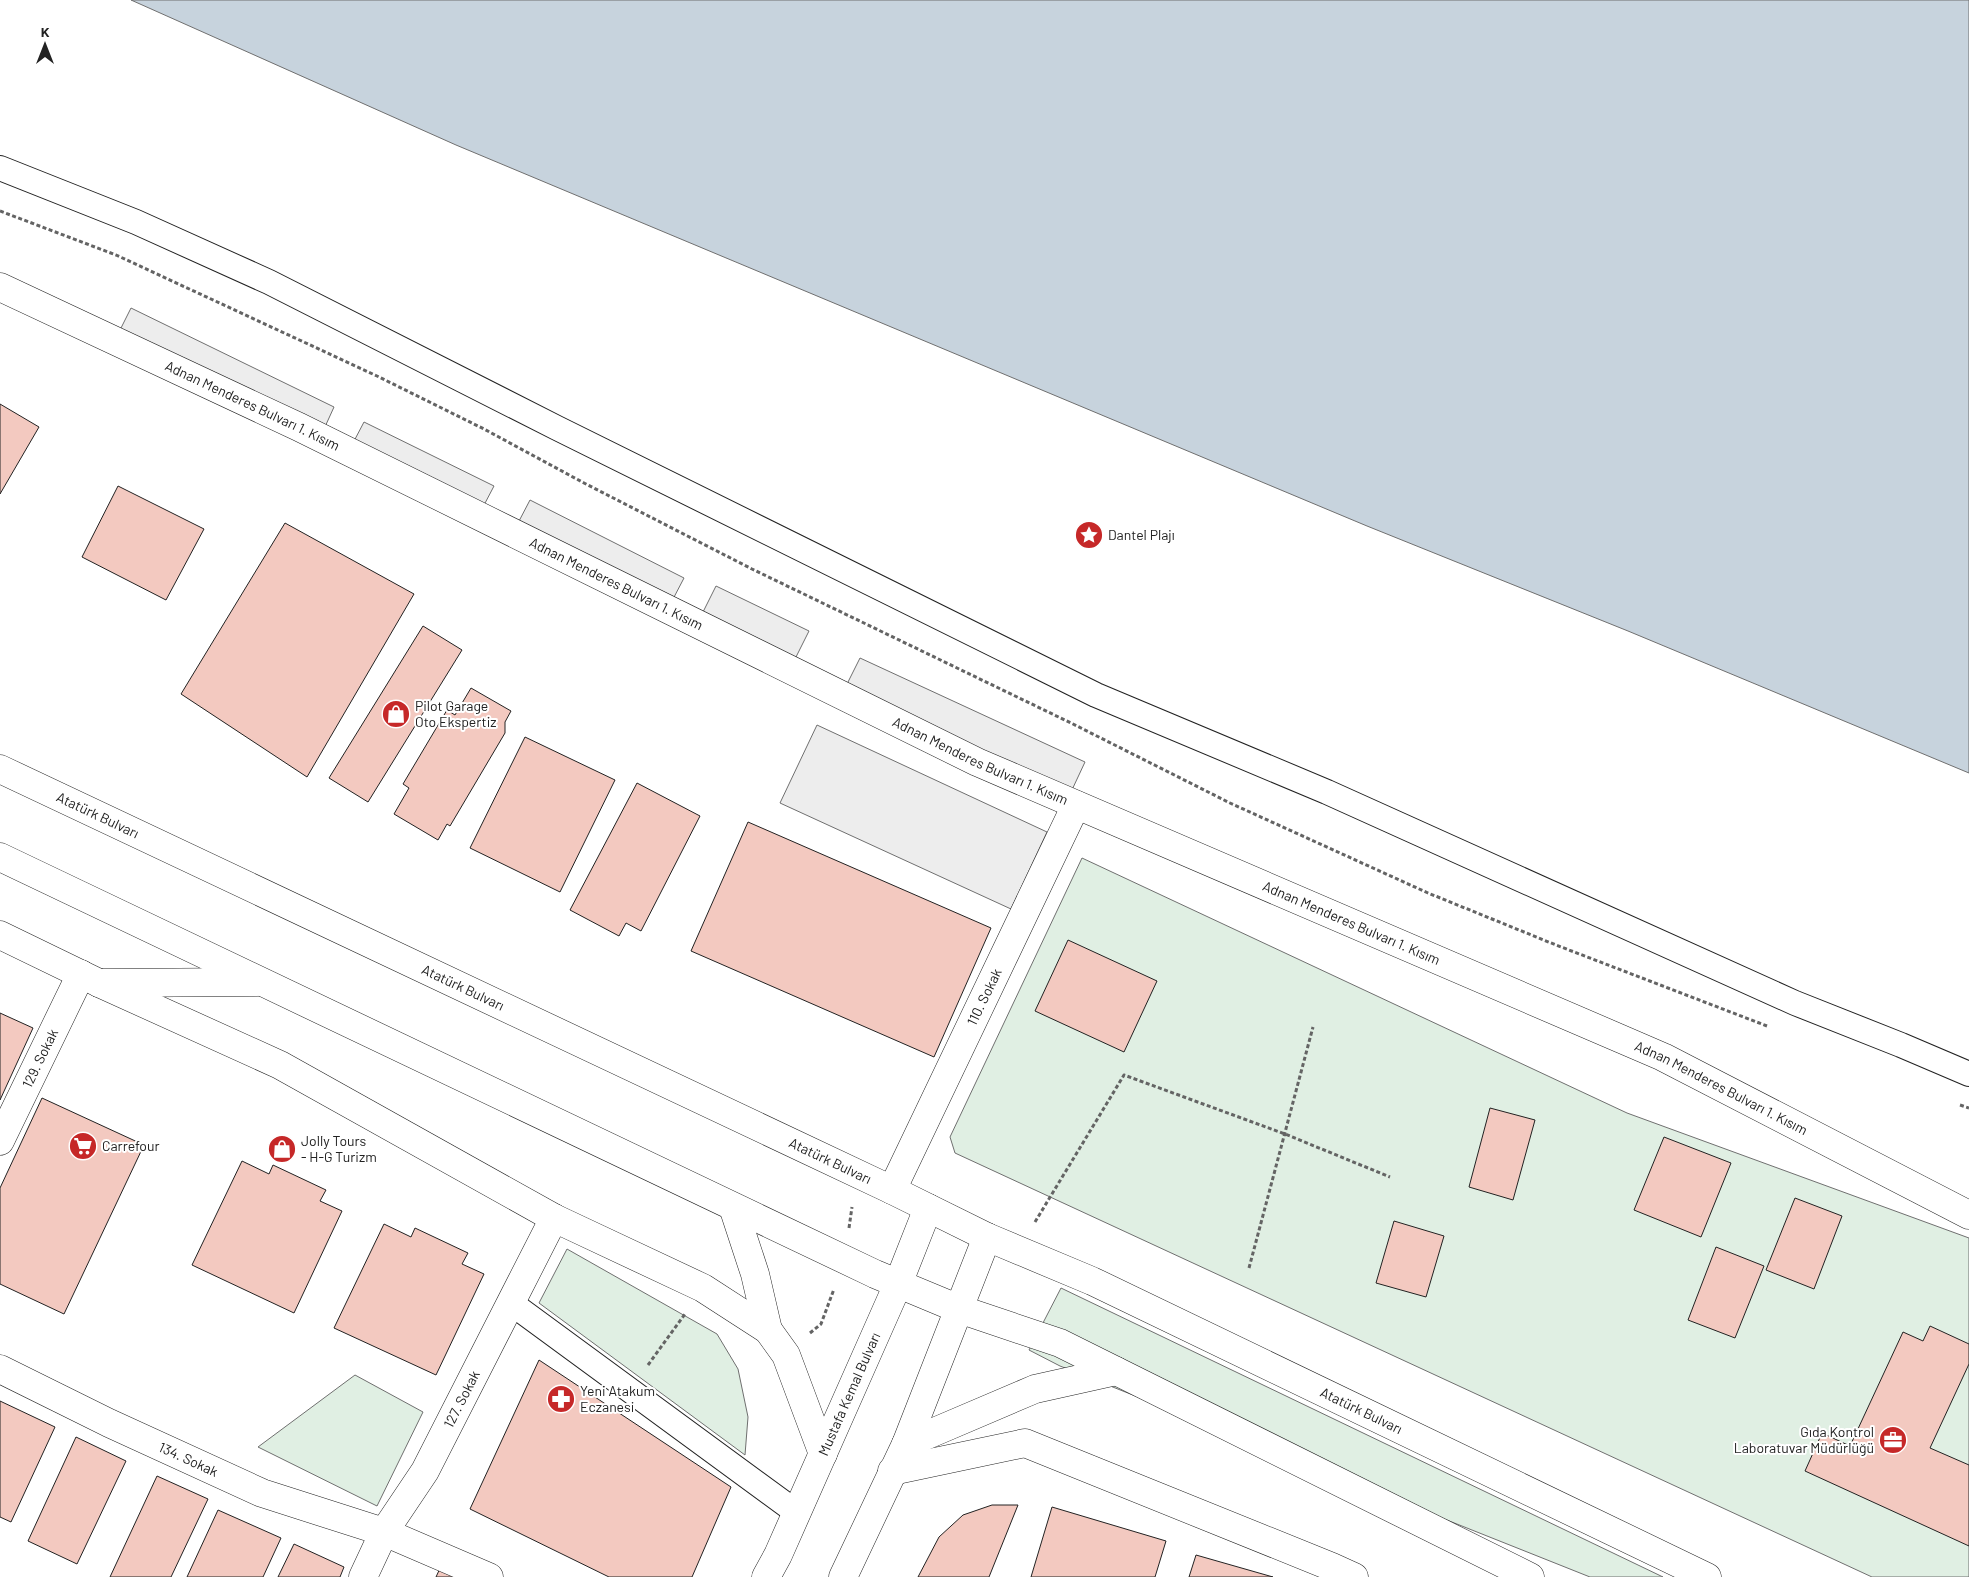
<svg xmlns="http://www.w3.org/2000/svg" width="1969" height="1577" font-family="Barlow,sans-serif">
<rect width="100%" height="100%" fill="#fff"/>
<!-- green -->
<path fill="#e0efe3" stroke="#6f6f6f" d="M1082 858 1627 1113 1969 1238V1577H1872L955 1153 950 1137Z
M567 1249 717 1334 738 1369 748 1417 745 1455 539 1303Z
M1061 1288 1663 1577H1590L1060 1366 1029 1350Z
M355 1375 423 1412 377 1506 258 1447Z"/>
<!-- parking -->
<path fill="#ededed" stroke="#6f6f6f" d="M131 308 334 407 324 429 120 330Z
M364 422 494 486 483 507 353 443Z
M530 500 684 578 672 601 518 523Z
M716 586 809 631 795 659 702 614Z
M860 658 1085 762 1071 792 845 688Z
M817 725 1047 832 1011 909 780 803Z"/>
<!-- water -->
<path fill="#c7d3dd" stroke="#6f6f6f" d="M131 0H1969V773L1628 631 1367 526 456 145Z"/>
<!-- building -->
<path fill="#f3c9c0" stroke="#222" d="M0 404 39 427 0 494Z
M118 486 204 529 166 600 82 557Z
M285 523 414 594 307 777 181 694Z
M423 626 462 650 368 802 329 778Z
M471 688 511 711 505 722V733L450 826 447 824 438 840 394 814 409 788 403 784 447 710 455 715Z
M525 737 615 780 560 892 470 848Z
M637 783 700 816 641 931 626 923 619 936 570 910Z
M748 822 991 928 934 1057 691 951Z
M1068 940 1157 981 1124 1052 1035 1011Z
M0 1013 33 1028 0 1100Z
M42 1098 144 1145 64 1314 0 1284V1188Z
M1490 1108 1535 1120 1513 1200 1469 1187Z
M1664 1137 1731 1163 1701 1237 1634 1210Z
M242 1161 269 1174 273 1165 326 1190 320 1201 342 1211 294 1313 192 1265Z
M1795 1198 1842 1216 1814 1289 1766 1270Z
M1394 1221 1444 1236 1426 1297 1376 1283Z
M384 1224 411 1237 415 1228 468 1253 462 1264 484 1274 436 1375 334 1328Z
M1716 1247 1764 1266 1735 1338 1688 1320Z
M1930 1326 1969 1344V1364L1930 1448 1969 1465V1546L1805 1471 1822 1433 1850 1446 1903 1332 1923 1341Z
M539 1360 731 1487 692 1577H609L470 1509Z
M0 1401 55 1427 11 1522 0 1517Z
M76 1437 126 1461 77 1564 28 1541Z
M157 1476 208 1499 171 1577H110Z
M992 1505H1018L989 1577H918L939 1537 963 1515Z
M1052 1507 1166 1541 1155 1577H1031Z
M218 1510 281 1538 263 1577H187Z
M294 1544 344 1567 340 1577H278Z
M1196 1555 1273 1577H1189Z
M442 1564 469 1577H436Z"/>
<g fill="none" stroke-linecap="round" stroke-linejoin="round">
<defs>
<path id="pedestrian" d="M0 168 136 222 269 282 557 428 1096 695 1327 792 1795 1003 1901 1045 1969 1074
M511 1303 796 1512"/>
<g id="minor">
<path id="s1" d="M0 1141 81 974"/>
<path id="s2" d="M892 1190 1076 805"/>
<path id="s3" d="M0 1369 109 1423 262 1493 384 1532 489 1577"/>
</g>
<g id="tertiary">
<path id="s4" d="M363 1577 384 1532 425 1471 554 1218"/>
</g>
<g id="secondary">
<path id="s5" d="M0 287 299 427 977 762 1663 1057 1969 1215"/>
<path d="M0 935 99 983 280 1065 554 1218 703 1288 768 1330 786 1355 823 1454"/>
<path d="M892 1471 1025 1443 1332 1567 1354 1577"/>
<path id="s6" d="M766 1577 778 1555 898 1284 928 1208"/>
<path d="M843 1577 906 1444 987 1237"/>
</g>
<g id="trunk">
<path id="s7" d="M0 769 892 1190 987 1237 1092 1281 1707 1577"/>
<path d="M0 857 875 1274 959 1309 1060 1343 1530 1577"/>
<path d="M99 983 257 982"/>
<path d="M733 1207 755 1274 768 1330"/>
<path d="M906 1444 1035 1389 1116 1371"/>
</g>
</defs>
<!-- pedestrian casing -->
<use href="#pedestrian" stroke="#222" stroke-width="26"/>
<!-- minor casing -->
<use href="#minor" stroke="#222" stroke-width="29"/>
<!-- tertiary casing -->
<use href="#tertiary" stroke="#222" stroke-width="29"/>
<!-- secondary casing -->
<use href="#secondary" stroke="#222" stroke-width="29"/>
<!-- trunk casing -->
<use href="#trunk" stroke="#222" stroke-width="29"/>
<!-- path -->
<path stroke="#646464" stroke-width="3" stroke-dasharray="4 2.5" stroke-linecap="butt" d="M0 211 116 255 377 376 484 429 584 483 752 569 1071 723 1230 803 1428 893 1556 945 1767 1026
M1960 1105 1969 1108
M1035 1222 1124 1075 1285 1134 1390 1177
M849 1228 852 1207
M1249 1268 1313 1027
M810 1333 821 1324 834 1289
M648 1365 685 1314"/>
<!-- pedestrian -->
<use href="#pedestrian" stroke="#fff" stroke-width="24"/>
<!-- minor -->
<use href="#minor" stroke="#fff" stroke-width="28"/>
<!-- tertiary -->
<use href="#tertiary" stroke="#fff" stroke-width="28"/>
<!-- secondary -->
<use href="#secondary" stroke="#fff" stroke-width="28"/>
<!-- trunk -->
<use href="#trunk" stroke="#fff" stroke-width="28"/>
</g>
<!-- icons -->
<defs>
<symbol id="sight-disc" viewBox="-11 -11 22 22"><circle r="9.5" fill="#c62828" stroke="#fff"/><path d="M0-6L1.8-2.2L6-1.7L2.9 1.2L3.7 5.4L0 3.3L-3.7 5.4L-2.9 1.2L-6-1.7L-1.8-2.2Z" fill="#fff"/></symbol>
<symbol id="shop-disc" viewBox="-11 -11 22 22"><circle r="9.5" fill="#c62828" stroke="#fff"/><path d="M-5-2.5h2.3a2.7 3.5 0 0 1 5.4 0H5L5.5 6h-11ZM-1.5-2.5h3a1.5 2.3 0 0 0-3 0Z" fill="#fff"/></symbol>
<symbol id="supermarket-disc" viewBox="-11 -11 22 22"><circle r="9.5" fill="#c62828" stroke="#fff"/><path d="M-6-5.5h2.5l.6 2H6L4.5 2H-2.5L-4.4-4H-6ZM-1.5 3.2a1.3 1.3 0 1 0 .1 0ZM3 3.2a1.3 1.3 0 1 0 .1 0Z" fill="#fff"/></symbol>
<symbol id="pharmacy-disc" viewBox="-11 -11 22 22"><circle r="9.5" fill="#c62828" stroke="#fff"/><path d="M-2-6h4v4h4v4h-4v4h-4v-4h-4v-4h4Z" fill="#fff"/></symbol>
<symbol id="office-disc" viewBox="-11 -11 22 22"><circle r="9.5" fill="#c62828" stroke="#fff"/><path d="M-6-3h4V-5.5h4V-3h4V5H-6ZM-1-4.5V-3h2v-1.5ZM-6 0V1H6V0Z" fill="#fff"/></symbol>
</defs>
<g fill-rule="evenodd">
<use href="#sight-disc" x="1073" y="519" width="32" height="32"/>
<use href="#shop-disc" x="380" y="698" width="32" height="32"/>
<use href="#supermarket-disc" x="67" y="1130" width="32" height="32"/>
<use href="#shop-disc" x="266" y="1133" width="32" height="32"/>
<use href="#pharmacy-disc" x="545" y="1383" width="32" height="32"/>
<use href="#office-disc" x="1877" y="1424" width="32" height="32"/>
</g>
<g text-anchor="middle" stroke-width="4" stroke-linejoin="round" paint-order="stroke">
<!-- street labels -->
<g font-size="14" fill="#222" stroke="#fff">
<text dy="5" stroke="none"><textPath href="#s5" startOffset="279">Adnan Menderes Bulvarı 1. Kısım</textPath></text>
<text dy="5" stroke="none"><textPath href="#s5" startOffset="684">Adnan Menderes Bulvarı 1. Kısım</textPath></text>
<text dy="5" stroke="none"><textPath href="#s5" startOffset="1089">Adnan Menderes Bulvarı 1. Kısım</textPath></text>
<text dy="5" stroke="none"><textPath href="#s7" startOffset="108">Atatürk Bulvarı</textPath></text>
<text dy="5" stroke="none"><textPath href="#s5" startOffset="1494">Adnan Menderes Bulvarı 1. Kısım</textPath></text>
<text dy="5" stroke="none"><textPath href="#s7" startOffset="512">Atatürk Bulvarı</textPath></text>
<text dy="5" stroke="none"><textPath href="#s2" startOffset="214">110. Sokak</textPath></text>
<text dy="5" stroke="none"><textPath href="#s1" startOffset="92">129. Sokak</textPath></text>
<text dy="5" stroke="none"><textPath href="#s5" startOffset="1899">Adnan Menderes Bulvarı 1. Kısım</textPath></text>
<text dy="5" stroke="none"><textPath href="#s7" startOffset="918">Atatürk Bulvarı</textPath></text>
<text dy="5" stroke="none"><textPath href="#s6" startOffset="201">Mustafa Kemal Bulvarı</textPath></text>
<text dy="5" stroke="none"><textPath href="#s4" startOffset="204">127. Sokak</textPath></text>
<text dy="5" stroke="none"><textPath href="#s7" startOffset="1505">Atatürk Bulvarı</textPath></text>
<text dy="5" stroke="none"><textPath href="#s3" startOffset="209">134. Sokak</textPath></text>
</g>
<!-- poi labels -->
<g font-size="14" fill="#222" stroke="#fff" text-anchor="start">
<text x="1108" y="540">Dantel Plajı</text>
<text x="415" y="711">Pilot Garage<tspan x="415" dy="16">Oto Ekspertiz</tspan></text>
<text x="301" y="1146">Jolly Tours<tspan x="301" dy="16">- H-G Turizm</tspan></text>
<text x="102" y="1151">Carrefour</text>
<text x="580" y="1396">Yeni Atakum<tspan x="580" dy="16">Eczanesi</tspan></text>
<text x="1874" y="1437" text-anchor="end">Gıda Kontrol<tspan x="1874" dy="16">Laboratuvar Müdürlüğü</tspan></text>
</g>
</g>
<!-- north arrow -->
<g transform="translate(45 45)" stroke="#ffffff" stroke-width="4" paint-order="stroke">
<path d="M0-4L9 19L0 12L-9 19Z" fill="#222222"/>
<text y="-8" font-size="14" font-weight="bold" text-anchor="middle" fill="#222222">K</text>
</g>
</svg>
